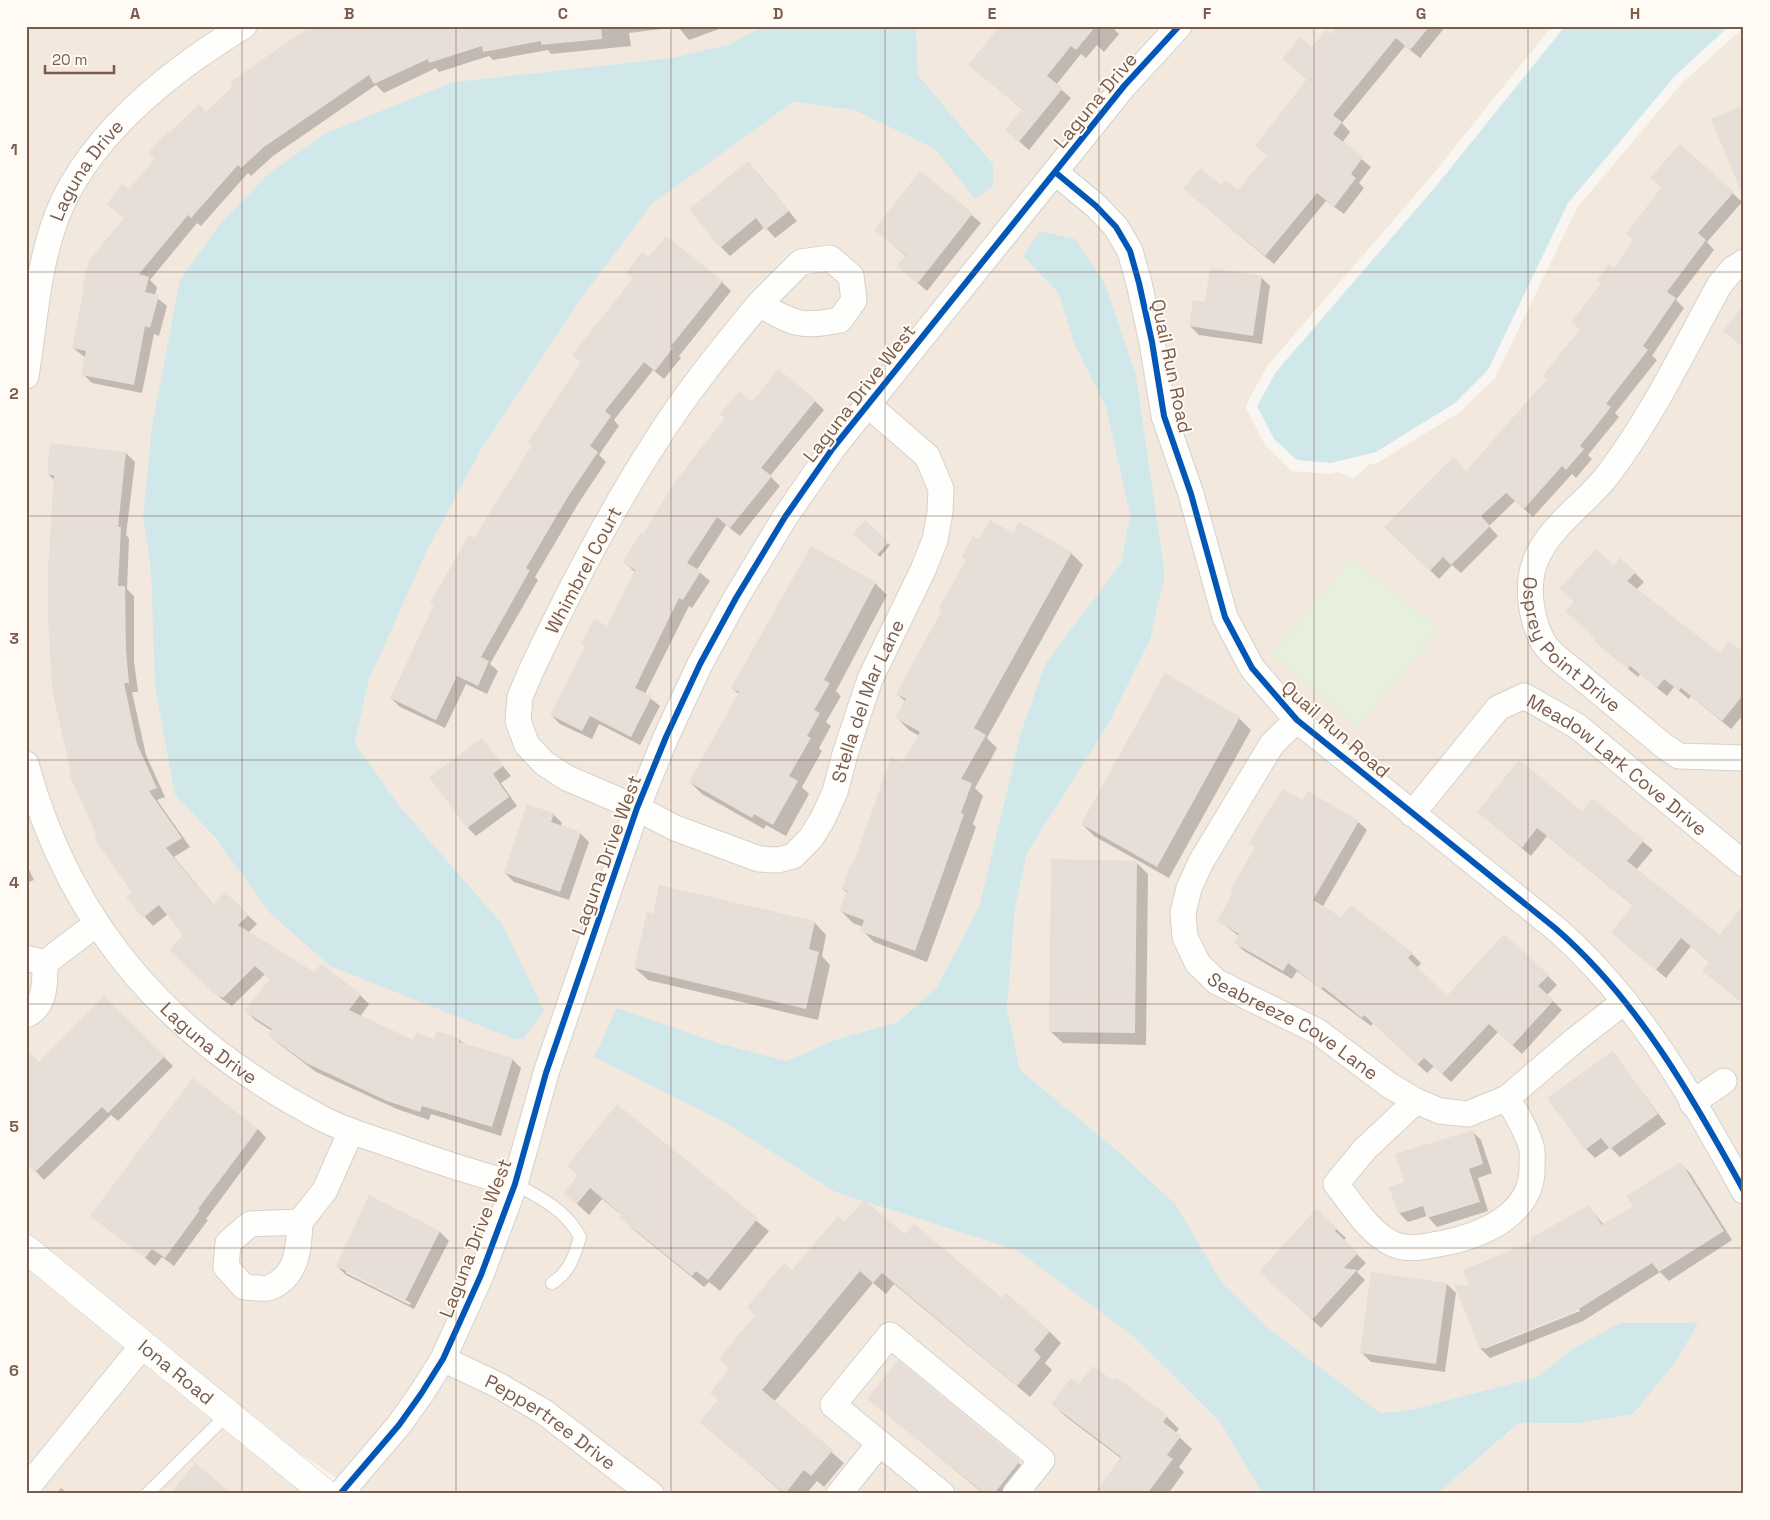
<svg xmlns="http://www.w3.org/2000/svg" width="1770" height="1520" font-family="'Space Grotesk',sans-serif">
<rect width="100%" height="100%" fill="#f9f5f0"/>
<!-- residential -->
<path fill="#f2e8de" d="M26 26H763L732 44 671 58 453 82 326 133 269 173 219 225 143 517 151 571 175 795 330 966 513 1039H523L401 808 355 743 369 680 426 550 482 448 580 300 652 204 793 102 854 110 935 149 975 198 993 164 918 75 916 26H1552L1429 179 1268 365 1248 401 1246 408 1265 445 1292 471 1329 474 1339 472 1353 479 1370 464 1377 463 1460 412 1495 378 1577 208 1682 83 1740 31H1744V1494H1437L1520 1423H1580L1574 1348 1537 1377 1410 1410 1380 1413 1267 1327 1222 1283 1174 1204 1119 1152 1020 1070 1007 1009 1015 910 1027 853 1108 725 1150 640 1165 575 1136 375 1104 281 1023 256 1059 294 1075 346 1106 407 1130 515 1121 563 1045 664 1021 732 979 907 937 987 898 1022 834 1040 787 1061 718 1043 726 1123 835 1192 1016 1250 1133 1336 1220 1422 1263 1494H361L288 1446 26 1232Z
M26 1267 200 1409 306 1494H26Z"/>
<!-- green -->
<path fill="#e7f0db" d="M1352 558 1439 629 1358 727 1271 654Z"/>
<!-- water -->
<path fill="#d0e8ea" d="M763 26H916L918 75 993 164V186L975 199 935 149 854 110 793 102 652 204 580 300 482 448 427 550 369 680 355 743 401 808 502 924 544 1011 523 1039H513L330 966 271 914 216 839 175 795 155 686 151 571 143 517 152 426 180 280 219 225 269 173 326 133 453 82 671 58 731 44Z
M1565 26H1729L1675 76 1568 203 1488 370 1455 403 1376 452 1331 463 1297 460 1274 439 1257 406 1276 372 1437 185Z
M1040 231 1075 239 1104 281 1136 375 1165 575 1150 640 1108 725 1027 853 1015 910 1007 1009 1020 1070 1119 1152 1175 1204 1222 1283 1267 1327 1380 1413 1410 1410 1537 1377 1574 1348 1620 1323H1698L1676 1361 1633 1414 1580 1423H1519L1437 1494H1263L1220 1422 1133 1336 1016 1250 835 1192 726 1123 594 1057 617 1008 718 1043 787 1061 834 1040 898 1022 937 987 979 907 1021 732 1045 664 1121 563 1130 515 1106 407 1075 346 1059 294 1023 256Z"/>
<!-- shadow -->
<path fill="#0003" fill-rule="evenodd" d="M314 26H718L719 29 689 40 678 27 629 33 631 46 551 54 548 50 493 60 489 56 439 72 436 68 384 93 376 85 273 156 251 176 248 173 201 226 197 223 150 280 157 287 155 296 167 306 159 336 154 334 142 393 92 383 83 374 86 358 73 348 125 219 108 203 129 191 157 160 169 135 206 114Z
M1001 26H1111L1119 34 1104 52 1097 45 1086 58 1081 54 1056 85 1071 98 1029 150 1006 130 1023 110 970 65Z
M1339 26H1446L1420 58 1405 46 1342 123 1350 132 1342 143 1371 167 1359 183 1364 188 1344 214 1326 201 1274 264 1184 189 1221 187 1239 192 1268 156 1257 146 1308 80 1284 59 1312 49 1331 36Z
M1681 146 1742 202 1707 242 1714 250 1676 300 1684 308 1652 356 1657 360 1615 413 1619 417 1588 455 1592 459 1576 478 1572 474 1533 517 1515 501 1489 526 1498 536 1461 573 1452 565 1439 579 1395 536 1467 473 1548 379 1581 330 1573 322 1614 270 1634 241 1662 188Z
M757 172 797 221 775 238 765 227 730 256 721 247Z
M921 173 981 223 927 291 898 266 906 256 876 230Z
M649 259 722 282 731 291 679 356 681 358 664 379 653 370 614 420 619 426 599 455 606 462 578 504 535 577 538 580 490 664 498 671 487 694 466 684 445 728 400 707 391 698 475 540Z
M1261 277 1270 286 1262 344 1199 335 1190 326 1206 303Z
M815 401 824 410 770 476 780 486 740 536 726 525 697 570 710 581 692 608 689 606 645 694 660 706 640 745 599 724 592 739 560 724 551 715 608 627 635 572 624 562 644 535 752 403Z
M126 453 135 462 126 535 129 538 127 589 134 596V661L138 692H132L146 755 165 797 157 800 190 847 174 857 214 906 225 894 257 924 248 933 314 974 321 965 360 995 369 1004 360 1017 414 1042 460 1040 465 1045 512 1059 521 1068 501 1136 431 1114 429 1120 397 1109 316 1072 278 1043 269 1035 272 1031 255 1020 246 1011 271 979 265 974 232 1006 223 1000 171 950 185 935 168 914 153 926 128 898 134 893 99 836 72 774 55 481 48 474Z
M865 522 890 545 880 557 854 534Z
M1013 535 1071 553 1083 565 987 738 997 748 975 788 983 796 973 824 976 827 927 962 874 942 862 930 863 927 853 923 841 911 847 893 843 889 919 736 909 730 897 718 906 702 897 694 980 541Z
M1614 567 1635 573 1644 582 1636 590 1720 655 1744 654V714L1731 729 1691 696 1689 699 1674 687 1667 696 1640 674 1638 677 1605 650Z
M875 583 887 595 836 691 841 696 826 722 831 726 819 748 822 751 802 787 809 794 786 836 766 825 764 829 702 794 690 782 740 695 732 688Z
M1239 718 1251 730 1169 878 1094 836 1082 824Z
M482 740 511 776 501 783 517 806 476 836 468 828Z
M1592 800 1653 850 1636 870 1720 936 1744 917V1004L1704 971 1710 963 1691 946 1666 978 1612 933 1634 906 1547 836 1531 856 1478 812H1582Z
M1303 802 1358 822 1367 830 1322 908 1412 954 1421 963 1417 968 1447 997 1548 976 1557 985 1547 995 1562 1010 1522 1054 1498 1032 1451 1082 1434 1066 1427 1073 1373 1023 1371 1026 1297 971 1292 979 1244 951 1235 942 1239 936 1219 921 1256 848 1251 843Z
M553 814 562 823 561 826 580 833 589 842 569 900 514 882 505 873Z
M1136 862 1148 874 1146 1045 1063 1043 1050 1031Z
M26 863 34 880 26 883Z
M814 922 826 935 822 956 830 965 818 1020 648 980 635 968Z
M104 998 173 1066 118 1121 111 1115 44 1180 26 1161 39 1063Z
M1613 1053 1666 1124 1620 1157 1610 1147 1595 1158 1586 1149Z
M617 1106 769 1231 720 1291 709 1282 704 1287 633 1229 621 1217 622 1215 602 1199 589 1215 565 1193 579 1176 569 1166Z
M258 1129 266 1138 206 1219 208 1220 174 1266 162 1257 155 1266 92 1215Z
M1472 1131 1481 1140 1492 1173 1478 1178 1488 1211 1437 1227 1427 1216 1408 1222 1399 1213 1405 1183Z
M1681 1164 1690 1173 1732 1240 1669 1281 1660 1272 1583 1321 1490 1358 1481 1349 1456 1285 1471 1287 1535 1241 1589 1207 1604 1225 1634 1206ZM1579 1309 1580 1311 1484 1349V1347Z
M1317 1211 1346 1238 1343 1241 1366 1263 1357 1272 1365 1280 1321 1328 1270 1280Z
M845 1224 905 1236 1049 1331 1061 1343 1045 1363 1052 1370 1030 1397 894 1284 886 1294 873 1283 774 1402 844 1463 824 1487 817 1481 806 1494H784L701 1422 719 1400 731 1369 720 1359 792 1272Z
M440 1232 449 1241 414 1309 346 1275 337 1266ZM346 1270 411 1303 410 1305 346 1273Z
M1447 1284 1456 1293 1445 1372 1371 1362 1362 1353Z
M898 1362 1032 1474 1015 1494H984L868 1398Z
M1079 1386 1167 1417 1179 1429 1175 1433 1192 1449 1179 1467 1184 1472 1168 1494H1095L1122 1459 1065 1416 1053 1404Z
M61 1488 68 1494H56Z"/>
<!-- building -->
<path fill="#e6ded7" d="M311 26H601L602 39 541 45V41L483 52 482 46 429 63 428 59 374 84 369 75 264 147 241 168 238 165 191 218 188 215 139 274 149 277 145 292 159 295 150 328 145 326 134 385 81 375 86 351 72 348 84 289 82 288 89 261 124 218 107 204 122 184 129 189 155 159 148 153 168 131 169 133 199 104 206 112 233 86 230 82Z
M1000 26H1096L1076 50 1071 46 1047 76 1063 88 1019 142 1005 130 1022 109 968 65Z
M1337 26H1430L1410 50 1396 38 1333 115 1342 122 1333 134 1363 157 1351 174 1356 178 1334 207 1317 193 1265 256 1183 189 1200 168 1221 185 1226 180 1238 190 1267 155 1255 146 1307 79 1282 59 1300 37 1312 47 1326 30 1331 34Z
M1744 105V195L1743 196 1711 119Z
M1680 144 1734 192 1698 233 1706 240 1667 292 1676 298 1643 346 1648 350 1606 404 1611 407 1580 446 1584 449 1566 470 1562 466 1524 509 1506 493 1481 516 1490 526 1451 565 1443 557 1430 571 1384 527 1453 457 1466 471 1547 379 1543 376 1580 329 1571 322 1601 284 1597 281 1608 264 1614 268 1633 240 1626 234 1661 188 1650 178Z
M748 161 789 211 765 230 756 218 720 248 689 209Z
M920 171 973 213 918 283 896 266 906 255 874 230Z
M666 236 723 281 671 346 673 348 655 371 644 362 605 411 611 416 590 446 598 452 569 495 526 568 530 570 481 657 489 661 478 686 457 676 436 720 390 698 434 605 430 603 469 535 474 538 532 445 528 442 581 362 572 355 633 278 626 273 642 252 649 257Z
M1210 268 1262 276 1253 336 1189 326 1193 300 1205 302Z
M1744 305V348L1723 331Z
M778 369 816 400 761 468 772 476 730 528 717 517 687 563 701 571 683 600 679 598 635 688 652 696 631 737 590 716 582 731 550 715 585 646 581 644 594 619 607 626 635 570 623 562 641 532 643 534 674 483 725 418 720 414 739 391 752 402Z
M50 443 126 452 118 527H121L118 586H125L126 651 129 683H124L137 744 157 788 149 791 182 838 166 848 213 905 225 892 249 915 238 925 314 972 321 964 361 994 349 1010 413 1040 416 1033 434 1039 437 1031 460 1039 459 1042 513 1058 492 1127 422 1106 420 1112 387 1101 306 1063 268 1035 272 1029 244 1011 270 979 255 966 223 998 212 992 169 950 183 935 159 905 143 918 126 897 132 893 94 838 97 836 69 774 71 773 52 689 48 619V570L54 475H47Z
M865 520 889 542 877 555 853 534Z
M990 520 1013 533 1019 522 1072 552 974 728 986 735 961 779 972 783 961 813 964 814 915 951 860 931 864 920 839 911 847 891 842 889 850 865H853L891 757 903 762 920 732 895 718 906 699 896 694 942 610 939 608 966 560 962 557 973 536 979 539Z
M811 546 876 582 824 680 830 683 814 710 820 713 807 736 811 738 789 776 798 781 773 825 754 814 752 818 689 782 739 692 731 688Z
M1596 549 1614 565 1620 558 1636 572 1627 581 1720 653 1729 641 1744 652V694L1722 721 1681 688 1679 691 1664 679 1657 688 1630 666 1628 669 1594 641 1596 639 1565 611 1574 602 1559 589Z
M1165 673 1240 717 1157 867 1081 824Z
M482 738 503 766 493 774 509 797 467 828 429 777Z
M1519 760 1582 811 1592 798 1644 840 1627 861 1720 935 1744 904V1004L1702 971 1709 962 1681 938 1656 970 1611 933 1633 905 1537 828 1522 848 1477 812Z
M1282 789 1302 800 1308 791 1359 821 1313 900 1341 917 1351 905 1413 953 1408 958 1447 996 1504 934 1549 975 1538 986 1554 1000 1512 1046 1489 1024 1442 1074 1424 1058 1417 1065 1364 1015 1362 1018 1323 987 1321 989 1288 963 1283 971 1234 943 1239 934 1217 921 1233 893 1230 891 1255 847 1249 843Z
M527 804 554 813 551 822 581 832 560 892 504 873Z
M1051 859 1137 861 1135 1033 1049 1032Z
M659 885 815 921 809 949 819 952 806 1009 634 968 647 912 653 914Z
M104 996 165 1056 108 1113 102 1107 35 1172 26 1163V1048L39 1062Z
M1613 1051 1658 1114 1610 1149 1601 1138 1585 1150 1547 1098Z
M193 1078 258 1129 198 1209 200 1210 165 1258 152 1249 145 1258 90 1216Z
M617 1104 758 1218 708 1280 696 1271 692 1276 619 1217 621 1214 590 1188 577 1204 563 1194 578 1175 567 1166Z
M1473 1130 1483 1164 1469 1169 1480 1202 1427 1218 1423 1206 1398 1214 1389 1187 1404 1182 1395 1154Z
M1681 1162 1724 1231 1659 1272 1652 1263 1574 1312 1480 1349 1454 1284 1469 1286 1463 1270 1533 1241 1531 1238 1589 1205 1602 1225 1633 1206 1626 1196Z
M369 1195 440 1231 405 1301 336 1266Z
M864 1200 905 1234 914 1224 1002 1298 1006 1293 1050 1331 1034 1350 1041 1357 1017 1386 882 1273 873 1283 860 1271 762 1390 833 1450 811 1476 804 1470 785 1494 699 1422 718 1400 710 1393 730 1368 719 1359 755 1315 747 1307 784 1263 792 1270 838 1216 845 1222Z
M1316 1209 1337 1228 1335 1231 1358 1253 1344 1268 1357 1270 1312 1320 1259 1272Z
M1371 1272 1447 1283 1436 1364 1360 1353Z
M898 1360 1020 1461 994 1494H985L867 1399Z
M1093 1366 1114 1381 1116 1377 1168 1416 1163 1422 1181 1436 1167 1455 1173 1459 1147 1494H1094L1121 1457 1051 1404 1071 1378 1079 1384Z
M195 1463 233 1494H170Z"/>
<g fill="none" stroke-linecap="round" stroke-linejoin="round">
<defs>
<path id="service" d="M515 1184C541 1198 566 1210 580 1237 575 1255 569 1273 552 1283
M147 1494 228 1414"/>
<g id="minor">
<path d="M1055 172 1096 206 1116 227 1130 251 1139 283 1152 342 1164 416 1191 494 1225 617 1252 668 1297 720 1555 928C1637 999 1692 1096 1744 1191"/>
<path d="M830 258 851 276 854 300 840 320C800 328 794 324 759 304L801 262Z"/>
<path id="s1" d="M1744 262 1733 269 1720 284C1684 349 1652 417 1607 476 1584 505 1548 527 1535 562 1526 586 1531 618 1542 640 1548 653 1568 666 1580 676 1608 699 1636 723 1664 746L1679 756 1744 758"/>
<path id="s2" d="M759 304C722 349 685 394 654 444 607 517 568 593 531 671L520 697 518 721 527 745 544 763 567 778 637 808 675 828 759 859 778 860 793 856 811 838 823 818 835 792 845 754 870 679 923 570 935 540 940 512 941 489 927 456 867 404"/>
<path id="s3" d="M26 376C34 328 37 276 52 230 79 142 168 72 244 26"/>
<path id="s4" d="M1297 720 1272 744 1201 862 1189 888 1183 913 1185 937 1198 964 1217 982 1317 1031 1389 1085 1416 1101 1440 1111 1468 1114 1507 1098 1575 1040 1625 1001"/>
<path id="s5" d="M26 764C71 930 174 1042 325 1120 345 1130 367 1137 389 1144 431 1159 472 1173 515 1184"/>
<path id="s6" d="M1412 814 1498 708 1524 696 1577 726 1744 864"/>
<path d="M26 958 45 963C45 982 46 1006 26 1015"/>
<path d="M45 963 96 924"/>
<path d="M1416 1101 1365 1149 1336 1184C1353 1205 1368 1232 1393 1244 1410 1252 1432 1245 1449 1242 1488 1233 1535 1211 1532 1164 1532 1158 1533 1151 1531 1146 1526 1129 1516 1113 1507 1098"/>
<path d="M1692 1103 1724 1081"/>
<path d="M300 1222C299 1247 298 1275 271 1287 265 1290 251 1287 244 1287L226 1267 228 1243 250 1224Z"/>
<path d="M300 1222 325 1190 351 1131"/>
<path id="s7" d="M443 1359 498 1385 544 1412 651 1494"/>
<path d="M26 1489 143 1345"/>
<path d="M340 1494 399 1425 421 1394 443 1359 481 1275 515 1184 546 1073 637 808 666 737 700 664 736 598 785 517 833 448 1124 86 1179 26"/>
<path d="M839 1494 880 1443"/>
<path d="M942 1494 833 1405 890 1335 1042 1460 1015 1494"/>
</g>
<g id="tertiary">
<path id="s8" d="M26 1249 326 1494"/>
</g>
</defs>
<!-- service casing -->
<use href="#service" stroke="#d7d1cb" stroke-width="14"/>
<!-- minor casing -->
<use href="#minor" stroke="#d7d1cb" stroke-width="27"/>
<!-- tertiary casing -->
<use href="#tertiary" stroke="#d7d1cb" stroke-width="29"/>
<!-- service -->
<use href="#service" stroke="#fefefd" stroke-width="12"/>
<!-- minor -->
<use href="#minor" stroke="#fefefd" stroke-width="25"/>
<!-- tertiary -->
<use href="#tertiary" stroke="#fefefd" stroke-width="28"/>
<defs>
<path id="cycleway" d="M1055 172 1096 206 1116 227 1130 251 1139 283 1152 342 1164 416 1191 494 1225 617 1252 668 1297 720 1555 928C1637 999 1692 1096 1744 1191
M340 1494 399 1425 421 1394 443 1359 481 1275 515 1184 546 1073 637 808 666 737 700 664 736 598 785 517 833 448 1124 86 1179 26"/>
</defs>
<!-- cycleway casing -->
<use href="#cycleway" stroke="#fffaf3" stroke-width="9"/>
<!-- cycleway -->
<use href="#cycleway" stroke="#0057b8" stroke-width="6"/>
</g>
<!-- grid -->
<path fill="none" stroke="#7a5c4d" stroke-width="1" stroke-opacity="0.55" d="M242 26V1494M456 26V1494M671 26V1494M885 26V1494M1099 26V1494M1314 26V1494M1528 26V1494M26 272H1744M26 516H1744M26 760H1744M26 1004H1744M26 1248H1744"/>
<g text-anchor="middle" stroke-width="4" stroke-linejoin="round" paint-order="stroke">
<!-- street labels -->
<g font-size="19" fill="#7a5c4d" stroke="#fffaf3">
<text transform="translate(1095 100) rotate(-50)" y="7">Laguna Drive</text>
<text dy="7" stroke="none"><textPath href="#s3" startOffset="218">Laguna Drive</textPath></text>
<text transform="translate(1172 366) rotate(78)" y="7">Quail Run Road</text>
<text transform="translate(859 393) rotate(-52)" y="7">Laguna Drive West</text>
<text transform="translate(583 570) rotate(-62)" y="7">Whimbrel Court</text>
<text dy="7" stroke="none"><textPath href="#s1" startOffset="468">Osprey Point Drive</textPath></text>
<text dy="7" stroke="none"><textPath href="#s2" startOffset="981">Stella del Mar Lane</textPath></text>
<text transform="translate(1336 729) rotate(41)" y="7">Quail Run Road</text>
<text dy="7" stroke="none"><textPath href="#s6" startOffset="281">Meadow Lark Cove Drive</textPath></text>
<text transform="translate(606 855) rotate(-70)" y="7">Laguna Drive West</text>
<text dy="7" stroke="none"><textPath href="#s4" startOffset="395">Seabreeze Cove Lane</textPath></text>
<text dy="7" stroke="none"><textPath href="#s5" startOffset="340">Laguna Drive</textPath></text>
<text transform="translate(475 1238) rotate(-69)" y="7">Laguna Drive West</text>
<text dy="7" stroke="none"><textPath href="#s8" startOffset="194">Iona Road</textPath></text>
<text dy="7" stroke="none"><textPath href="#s7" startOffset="125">Peppertree Drive</textPath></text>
</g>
</g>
<!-- border -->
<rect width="1770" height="1520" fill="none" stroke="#fffaf3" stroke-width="55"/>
<!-- scale -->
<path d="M45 65v8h69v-8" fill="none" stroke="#7a5c4d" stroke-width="2.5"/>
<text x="52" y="65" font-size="15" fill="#7a5c4d" stroke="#fffaf3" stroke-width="4" paint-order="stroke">20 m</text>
<rect x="28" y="28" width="1714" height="1464" fill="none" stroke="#7a5c4d" stroke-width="2"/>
<g font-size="16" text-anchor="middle" font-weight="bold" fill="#7a5c4d">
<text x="135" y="19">A</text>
<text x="349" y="19">B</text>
<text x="563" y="19">C</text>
<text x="778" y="19">D</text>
<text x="992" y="19">E</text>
<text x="1207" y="19">F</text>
<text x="1421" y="19">G</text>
<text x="1635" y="19">H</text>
<text x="14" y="155">1</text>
<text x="14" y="399">2</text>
<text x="14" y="644">3</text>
<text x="14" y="888">4</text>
<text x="14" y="1132">5</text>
<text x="14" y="1376">6</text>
</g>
</svg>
